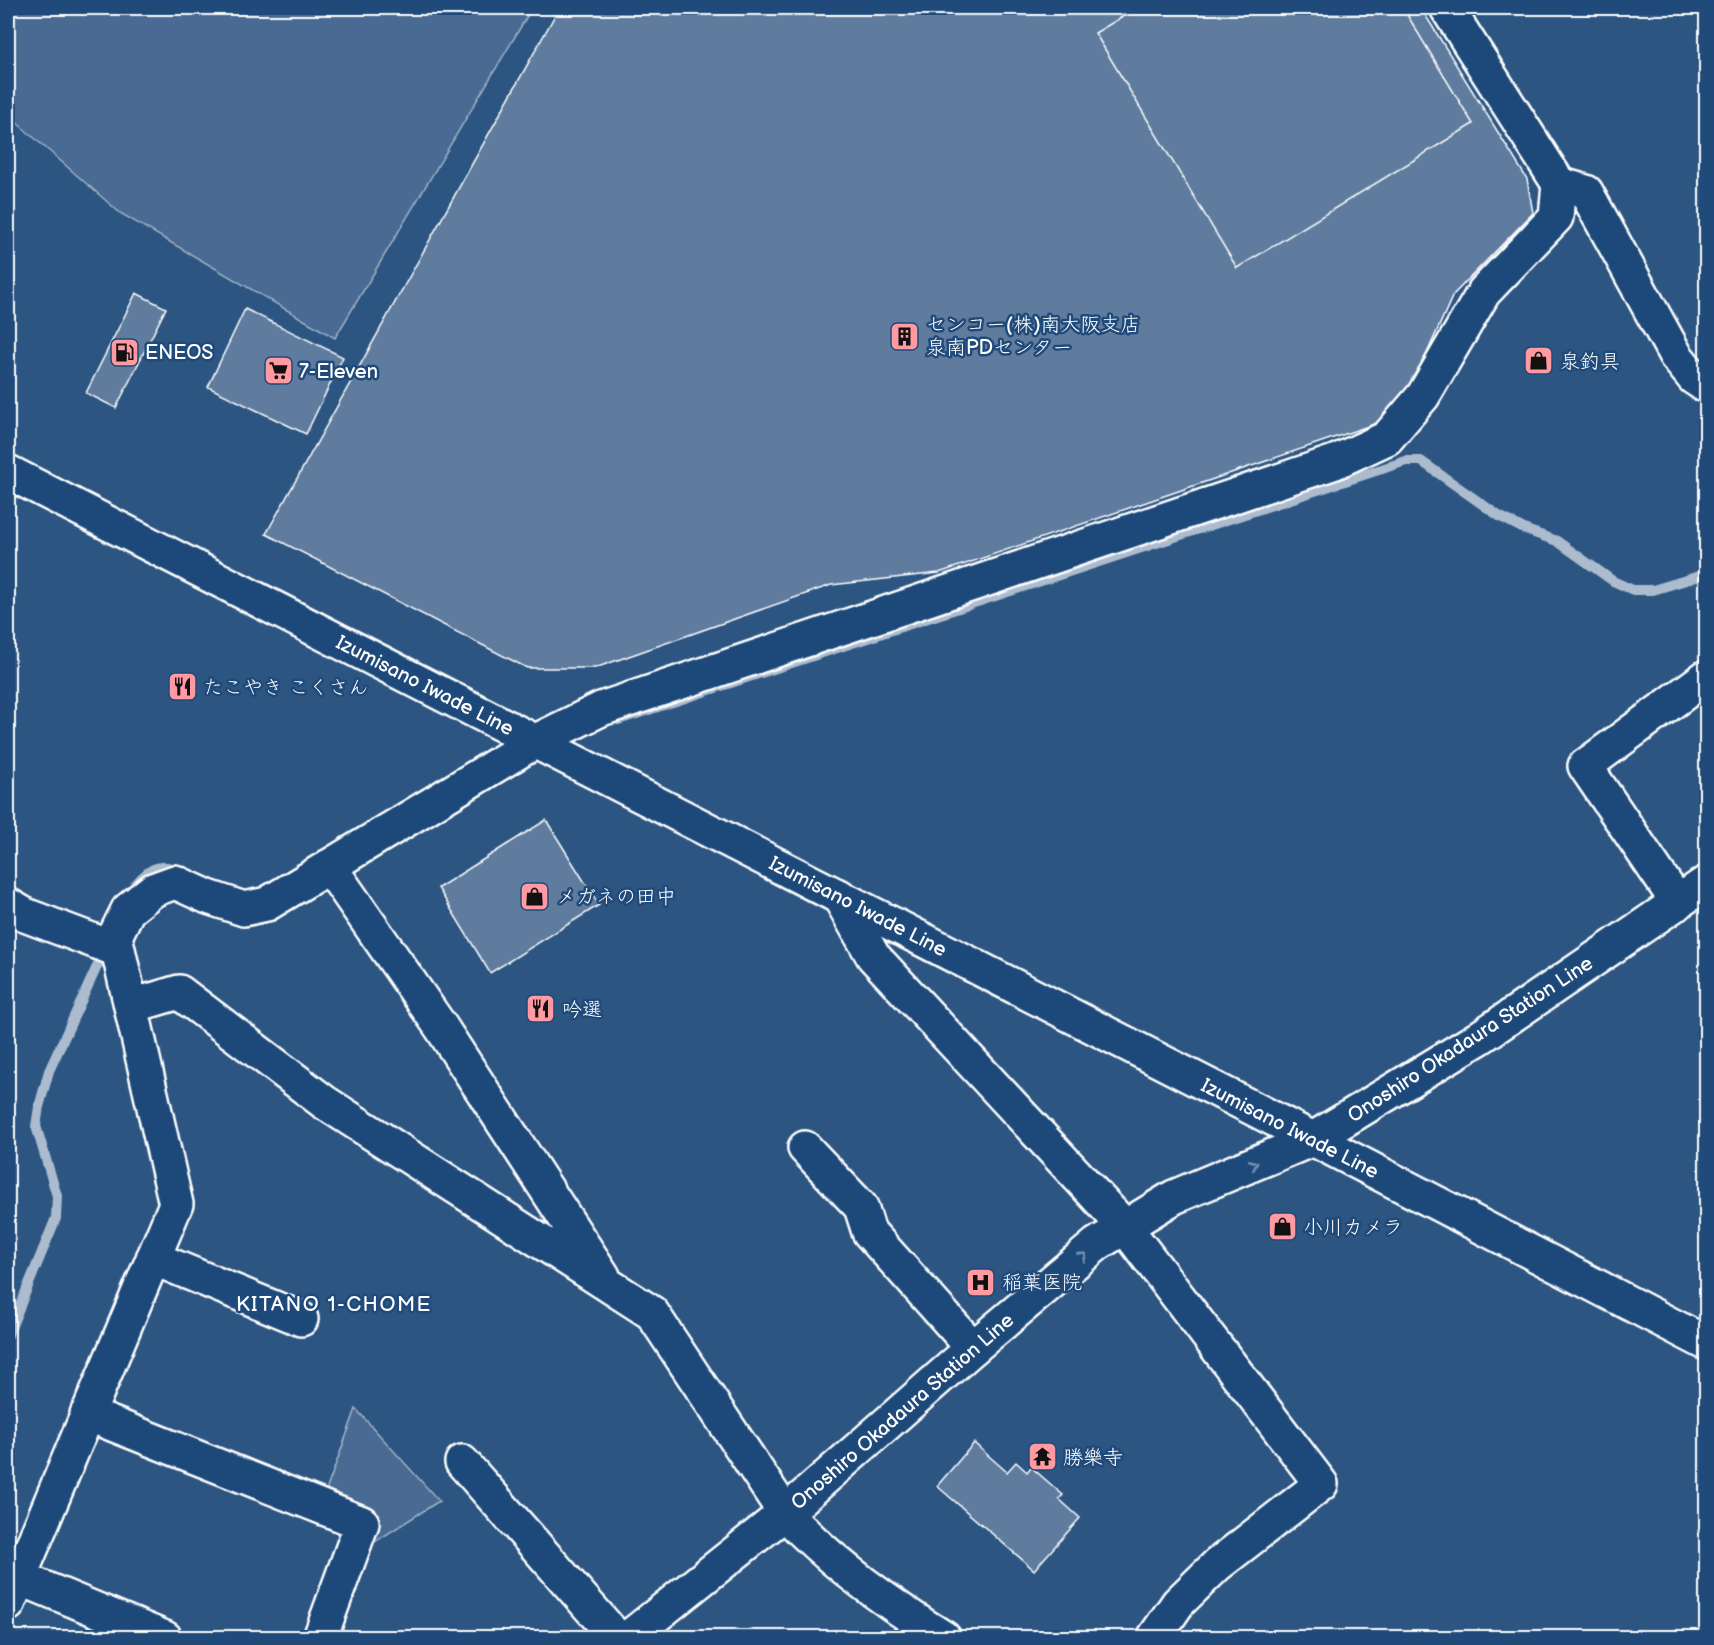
<svg xmlns="http://www.w3.org/2000/svg" width="1714" height="1645" font-family="'Balsamiq Sans','Klee One',sans-serif">
<rect width="100%" height="100%" fill="#2c5582"/>
<filter id="ink" filterUnits="userSpaceOnUse"><feTurbulence type="fractalNoise" baseFrequency=".0167" numOctaves="2"/><feDisplacementMap in="SourceGraphic" scale="12" xChannelSelector="R" yChannelSelector="G"/><feConvolveMatrix kernelMatrix="1 2 1 2 8 2 1 2 1" color-interpolation-filters="sRGB"/></filter>
<g filter="url(#ink)">
<!-- green -->
<path fill="#486b92" stroke="#a4b5c8" stroke-width="1.5" d="M8 8H532L335 338 120 213 8 115Z
M356 1409 439 1501 367 1547 323 1499Z"/>
<g fill="none" stroke-linecap="round" stroke-linejoin="round">
<!-- stream -->
<path stroke="#acbcce" stroke-width="10" d="M618 720 1406 461H1421L1499 516 1526 530 1557 541 1613 581 1633 590H1653L1706 574
M129 893C144 872 159 857 184 874
M8 1335 56 1218 57 1196 36 1126 39 1107 49 1071 105 949"/>
</g>
<!-- building -->
<path fill="#5e7c9f" stroke="#fff" stroke-width="1.5" d="M559 8H1421L1527 179 1533 213 1453 295 1416 378 1380 422 939 573 831 585 595 668H527L266 534Z
M1137 8H1403L1473 124 1237 268 1095 33Z
M136 293 166 308 116 408 86 393Z
M245 309 343 357 306 434 208 387Z
M546 820 599 905 490 973 438 888Z
M974 1443 1007 1472 1016 1462 1027 1472 1031 1467 1063 1495 1059 1499 1080 1518 1034 1570 937 1486Z"/>
<g fill="none" stroke-linecap="round" stroke-linejoin="round">
<defs>
<path id="minor" d="M1559 184 1586 192 1676 356 1694 378 1706 386
M329 866 441 1027 603 1276
M839 896 873 956 1125 1227 1321 1484 1217 1565 1178 1603 1154 1638
M1678 903 1585 766 1706 677
M8 905 25 915 118 950
M132 1006 179 992 324 1102 652 1313 785 1513C830 1562 887 1603 944 1638
M805 1148 861 1207 869 1232 973 1348
M153 1258 301 1319
M87 1414 362 1523 320 1638
M462 1462 617 1638
M17 1577 165 1638
M8 1604 176 1204 115 936 128 910 153 890 175 882 208 897 244 909 267 904 536 741 601 709 1335 462 1387 438 1423 396 1484 292 1556 217 1559 184 1447 8"/>
<path id="major" d="M8 472 1313 1139 1706 1343
M628 1638 785 1513 973 1348 1097 1244 1174 1197 1313 1139 1479 1038 1706 883"/>
</defs>
<!-- minor casing -->
<use href="#minor" stroke="#fff" stroke-width="38"/>
<!-- major casing -->
<use href="#major" stroke="#fff" stroke-width="38"/>
<!-- minor -->
<use href="#minor" stroke="#1f4a7a" stroke-width="33"/>
<!-- major -->
<use href="#major" stroke="#1f4a7a" stroke-width="33"/>
</g>
<!-- one-way arrows -->
<defs><path id="oneway-chevron" d="M-2-3.5L2.5 0L-2 3.5" fill="none" stroke-width="1.6" stroke-linecap="round" stroke-linejoin="round" transform="scale(1.5)"/></defs>
<g stroke="#7992af">
<use href="#oneway-chevron" transform="translate(1254 1164) rotate(-23)"/>
<use href="#oneway-chevron" transform="translate(1083 1256) rotate(-40)"/>
</g>
</g>
<!-- icons -->
<defs>
<symbol id="building-square" viewBox="-11 -11 22 22"><rect x="-9" y="-9" width="18" height="18" rx="4" fill="#ff9aa2" stroke="#1f4a7a"/><path d="M-4-6H4V6H1V3H-1V6H-4ZM-2.5-4.3h1.7v1.8h-1.7ZM.8-4.3h1.7v1.8H.8ZM-2.5-1h1.7V.8h-1.7ZM.8-1h1.7V.8H.8Z" fill="#111"/></symbol>
<symbol id="fuel-square" viewBox="-11 -11 22 22"><rect x="-9" y="-9" width="18" height="18" rx="4" fill="#ff9aa2" stroke="#1f4a7a"/><path d="M-5.5-6h7V0h2V4h1.3V-2.5L3-4.5l.8-.8L6-3V5H2.5V1h-1V6h-7ZM-4.2-4.7v3.2H.2V-4.7Z" fill="#111"/></symbol>
<symbol id="shop-square" viewBox="-11 -11 22 22"><rect x="-9" y="-9" width="18" height="18" rx="4" fill="#ff9aa2" stroke="#1f4a7a"/><path d="M-5-2.5h2.3a2.7 3.5 0 0 1 5.4 0H5L5.5 6h-11ZM-1.5-2.5h3a1.5 2.3 0 0 0-3 0Z" fill="#111"/></symbol>
<symbol id="supermarket-square" viewBox="-11 -11 22 22"><rect x="-9" y="-9" width="18" height="18" rx="4" fill="#ff9aa2" stroke="#1f4a7a"/><path d="M-6-5.5h2.5l.6 2H6L4.5 2H-2.5L-4.4-4H-6ZM-1.5 3.2a1.3 1.3 0 1 0 .1 0ZM3 3.2a1.3 1.3 0 1 0 .1 0Z" fill="#111"/></symbol>
<symbol id="restaurant-square" viewBox="-11 -11 22 22"><rect x="-9" y="-9" width="18" height="18" rx="4" fill="#ff9aa2" stroke="#1f4a7a"/><path d="M-5-6h1v4h1v-4h1v4h1v-4h1v5L-1.5 .5V6h-2V.5L-5-1ZM5-6V6H3V1.5H1.5Q1.5-4 5-6Z" fill="#111"/></symbol>
<symbol id="hospital-square" viewBox="-11 -11 22 22"><rect x="-9" y="-9" width="18" height="18" rx="4" fill="#ff9aa2" stroke="#1f4a7a"/><path d="M-5-5h3v3.5h4V-5h3V5h-3V1.5h-4V5h-3Z" fill="#111"/></symbol>
<symbol id="temple-square" viewBox="-11 -11 22 22"><rect x="-9" y="-9" width="18" height="18" rx="4" fill="#ff9aa2" stroke="#1f4a7a"/><path d="M0-6L5-2H3V0L6.5 2.5H4V6H1.5V3h-3V6H-4V2.5H-6.5L-3 0V-2H-5Z" fill="#111"/></symbol>
</defs>
<g fill-rule="evenodd">
<use href="#building-square" x="888" y="320" width="33" height="33"/>
<use href="#fuel-square" x="108" y="336" width="33" height="33"/>
<use href="#shop-square" x="1522" y="344" width="33" height="33"/>
<use href="#supermarket-square" x="262" y="354" width="33" height="33"/>
<use href="#restaurant-square" x="166" y="670" width="33" height="33"/>
<use href="#shop-square" x="518" y="880" width="33" height="33"/>
<use href="#restaurant-square" x="524" y="992" width="33" height="33"/>
<use href="#shop-square" x="1266" y="1210" width="33" height="33"/>
<use href="#hospital-square" x="964" y="1266" width="33" height="33"/>
<use href="#temple-square" x="1026" y="1440" width="33" height="33"/>
</g>
<g text-anchor="middle" stroke-width="5" stroke-linejoin="round" paint-order="stroke">
<!-- poi labels -->
<g font-size="20" fill="#fff" stroke="#1f4a7a" text-anchor="start">
<text x="926" y="331">センコー(株)南大阪支店<tspan x="926" dy="23">泉南PDセンター</tspan></text>
<text x="145" y="359">ENEOS</text>
<text x="1560" y="368">泉釣具</text>
<text x="299" y="378">7-Eleven</text>
<text x="203" y="694">たこやき こくさん</text>
<text x="556" y="903">メガネの田中</text>
<text x="562" y="1016">吟選</text>
<text x="1303" y="1234">小川カメラ</text>
<text x="1002" y="1289">稲葉医院</text>
<text x="1063" y="1464">勝樂寺</text>
</g>
<!-- street labels -->
<g font-size="20" fill="#fff" stroke="#1f4a7a">
<text transform="translate(425 685) rotate(27)" y="7">Izumisano Iwade Line</text>
<text transform="translate(858 906) rotate(27)" y="7">Izumisano Iwade Line</text>
<text transform="translate(1470 1039) rotate(-33)" y="7">Onoshiro Okadaura Station Line</text>
<text transform="translate(1290 1128) rotate(27)" y="7">Izumisano Iwade Line</text>
<text transform="translate(902 1411) rotate(-41)" y="7">Onoshiro Okadaura Station Line</text>
</g>
<!-- neighbourhood labels -->
<g font-size="21" letter-spacing="1.5" fill="#fff" stroke="#1f4a7a">
<text x="334" y="1311">KITANO 1-CHOME</text>
</g>
</g>
<!-- margin -->
<rect width="1714" height="1645" fill="none" stroke="#1f4a7a" stroke-width="30"/>
<rect x="15" y="15" width="1684" height="1615" fill="none" stroke="#fff" stroke-width="2" filter="url(#ink)"/>
</svg>
